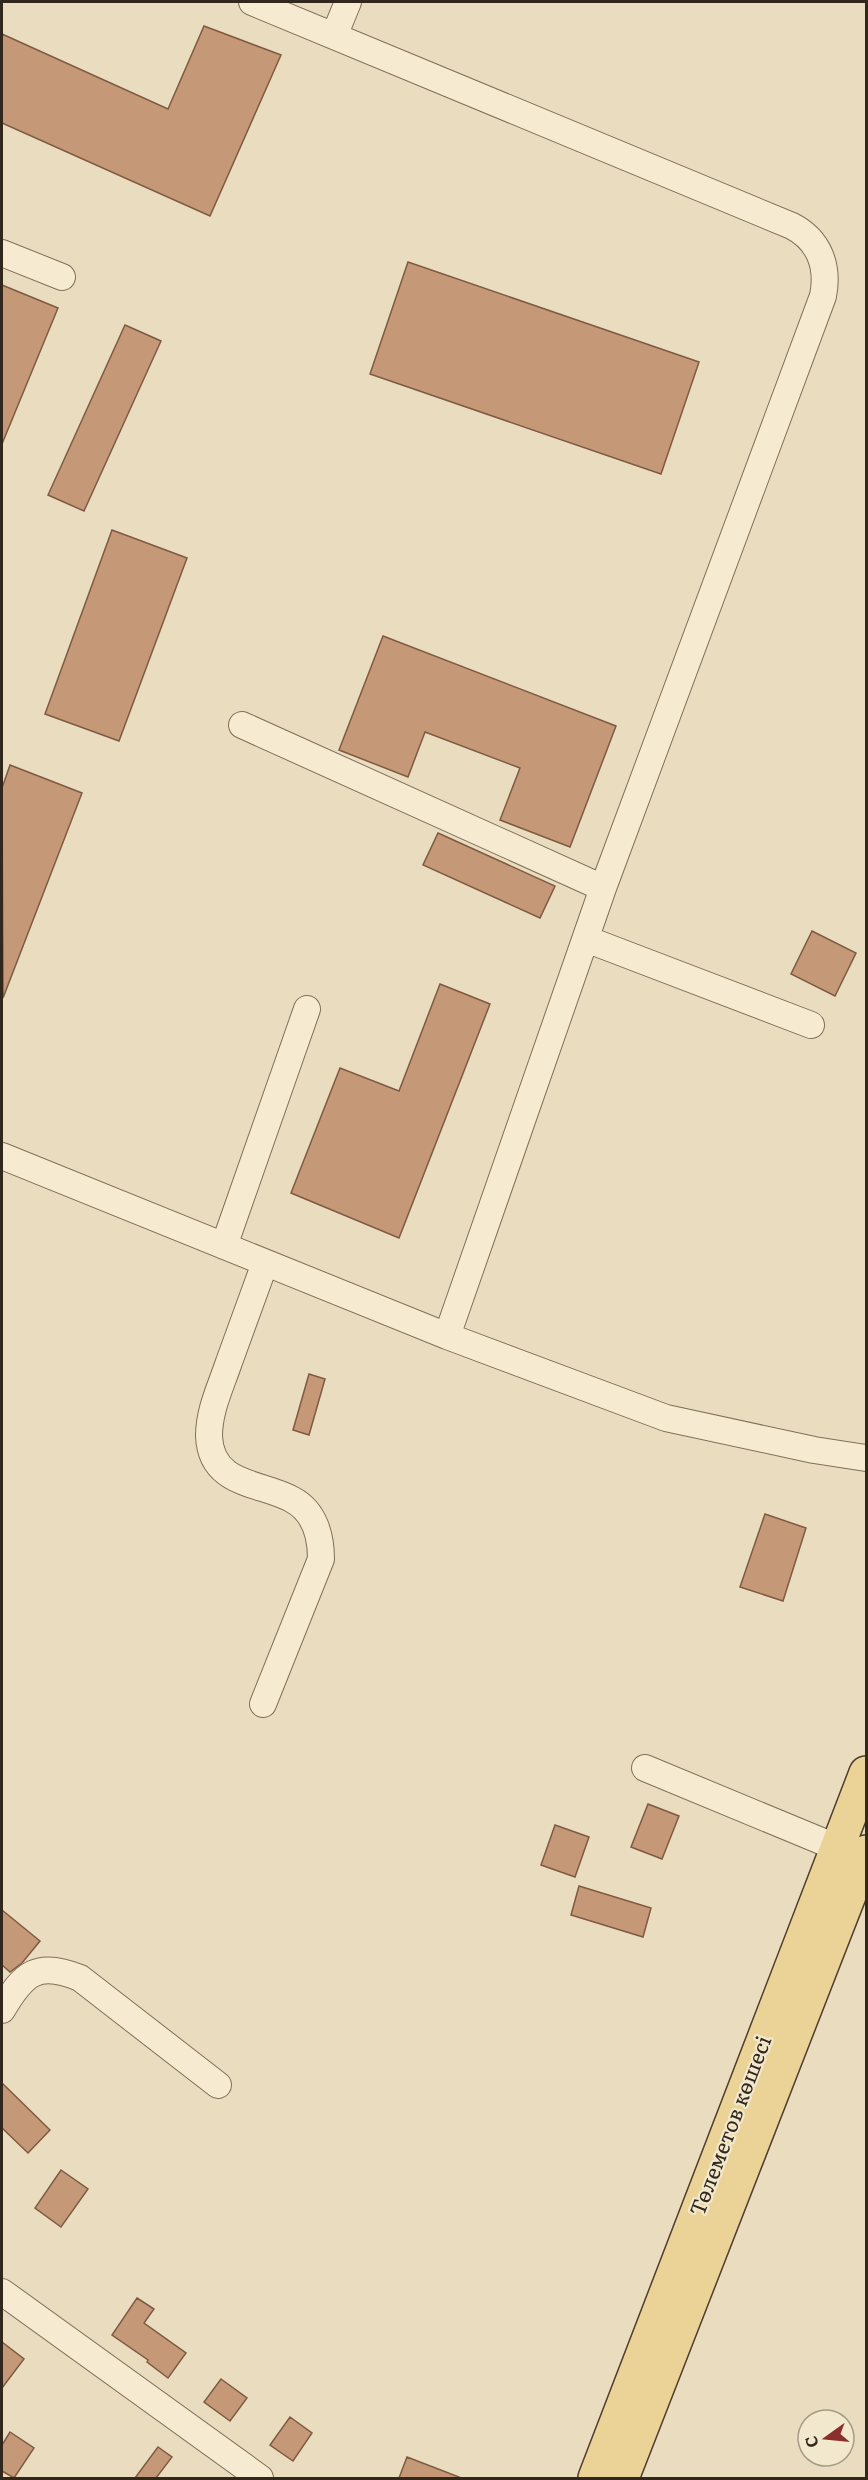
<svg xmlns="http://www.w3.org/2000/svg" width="868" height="2480" font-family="Literata,serif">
<rect width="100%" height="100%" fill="#eaddbf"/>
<!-- building -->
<path fill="#c59977" stroke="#7e5a41" stroke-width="1.5" d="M204 26 281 55 210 216 2 123V34L168 109Z
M408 262 699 362 661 474 370 374Z
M2 285 58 308 2 444Z
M125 325 161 341 84 511 48 495Z
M112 530 187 558 119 741 45 714Z
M383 636 616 726 570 847 500 820 520 768 425 732 408 777 339 750Z
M10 765 82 793 3 998 2 788Z
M438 833 555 886 540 918 423 865Z
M812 931 856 953 835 996 791 974Z
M440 984 490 1004 399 1238 291 1193 340 1068 399 1091Z
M309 1374 325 1379 309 1435 293 1430Z
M765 1514 806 1528 783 1601 740 1587Z
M648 1804 679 1816 662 1859 631 1847Z
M555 1825 589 1837 575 1877 541 1865Z
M579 1886 651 1908 643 1937 571 1915Z
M2 1910 40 1941 22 1963 10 1972 2 1965Z
M2 2083 50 2130 28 2153 2 2128Z
M61 2170 88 2189 61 2227 35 2208Z
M137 2298 154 2309 144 2323 186 2353 168 2378 147 2362 148 2360 112 2335Z
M2 2342 24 2359 2 2388Z
M221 2379 247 2398 230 2421 204 2402Z
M290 2417 312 2433 293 2461 270 2445Z
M10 2432 34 2448 14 2478 2 2471V2445Z
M158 2447 172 2457 156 2478H135Z
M407 2457 459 2477 458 2478H399Z"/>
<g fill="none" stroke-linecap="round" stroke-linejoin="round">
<defs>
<path id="minor" d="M252 2 792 226C819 240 829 266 823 296L603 888 447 1336
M334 36 348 2
M2 253 62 277
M242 725 603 888
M586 939 811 1025
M2 1156 447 1336 666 1418 814 1450 866 1458
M224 1246 307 1009
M263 1704 321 1559C321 1537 315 1512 293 1500 262 1482 211 1487 209 1436 209 1410 221 1386 229 1362 241 1329 253 1296 265 1263
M645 1768 838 1848
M2 2010C23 1974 37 1960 80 1978L218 2085
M2 2292 260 2478"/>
<path id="major" d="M595 2478 866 1773
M622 2478 866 1852"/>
</defs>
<!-- minor casing -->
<use href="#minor" stroke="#816f59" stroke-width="28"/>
<!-- major casing -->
<use href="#major" stroke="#4f3d2d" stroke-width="36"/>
<!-- minor -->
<use href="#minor" stroke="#f6ebd1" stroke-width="26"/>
<!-- major -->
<use href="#major" stroke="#ebd398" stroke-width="33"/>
</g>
<g text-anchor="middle" stroke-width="4.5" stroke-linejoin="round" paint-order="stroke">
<!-- street labels -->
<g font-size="21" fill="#31271c" stroke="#f2e8ce">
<text transform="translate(731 2126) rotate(-69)" y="7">Төлеметов көшесі</text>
</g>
</g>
<!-- border -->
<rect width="868" height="2480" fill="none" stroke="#31271c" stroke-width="6"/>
<!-- north arrow -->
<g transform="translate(826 2438) rotate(255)"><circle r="28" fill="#f2e8ce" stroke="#a59b87" stroke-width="1.5"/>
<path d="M0-4.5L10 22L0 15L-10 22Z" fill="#8b2e2d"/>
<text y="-9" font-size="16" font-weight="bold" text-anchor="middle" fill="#31271c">С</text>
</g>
</svg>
